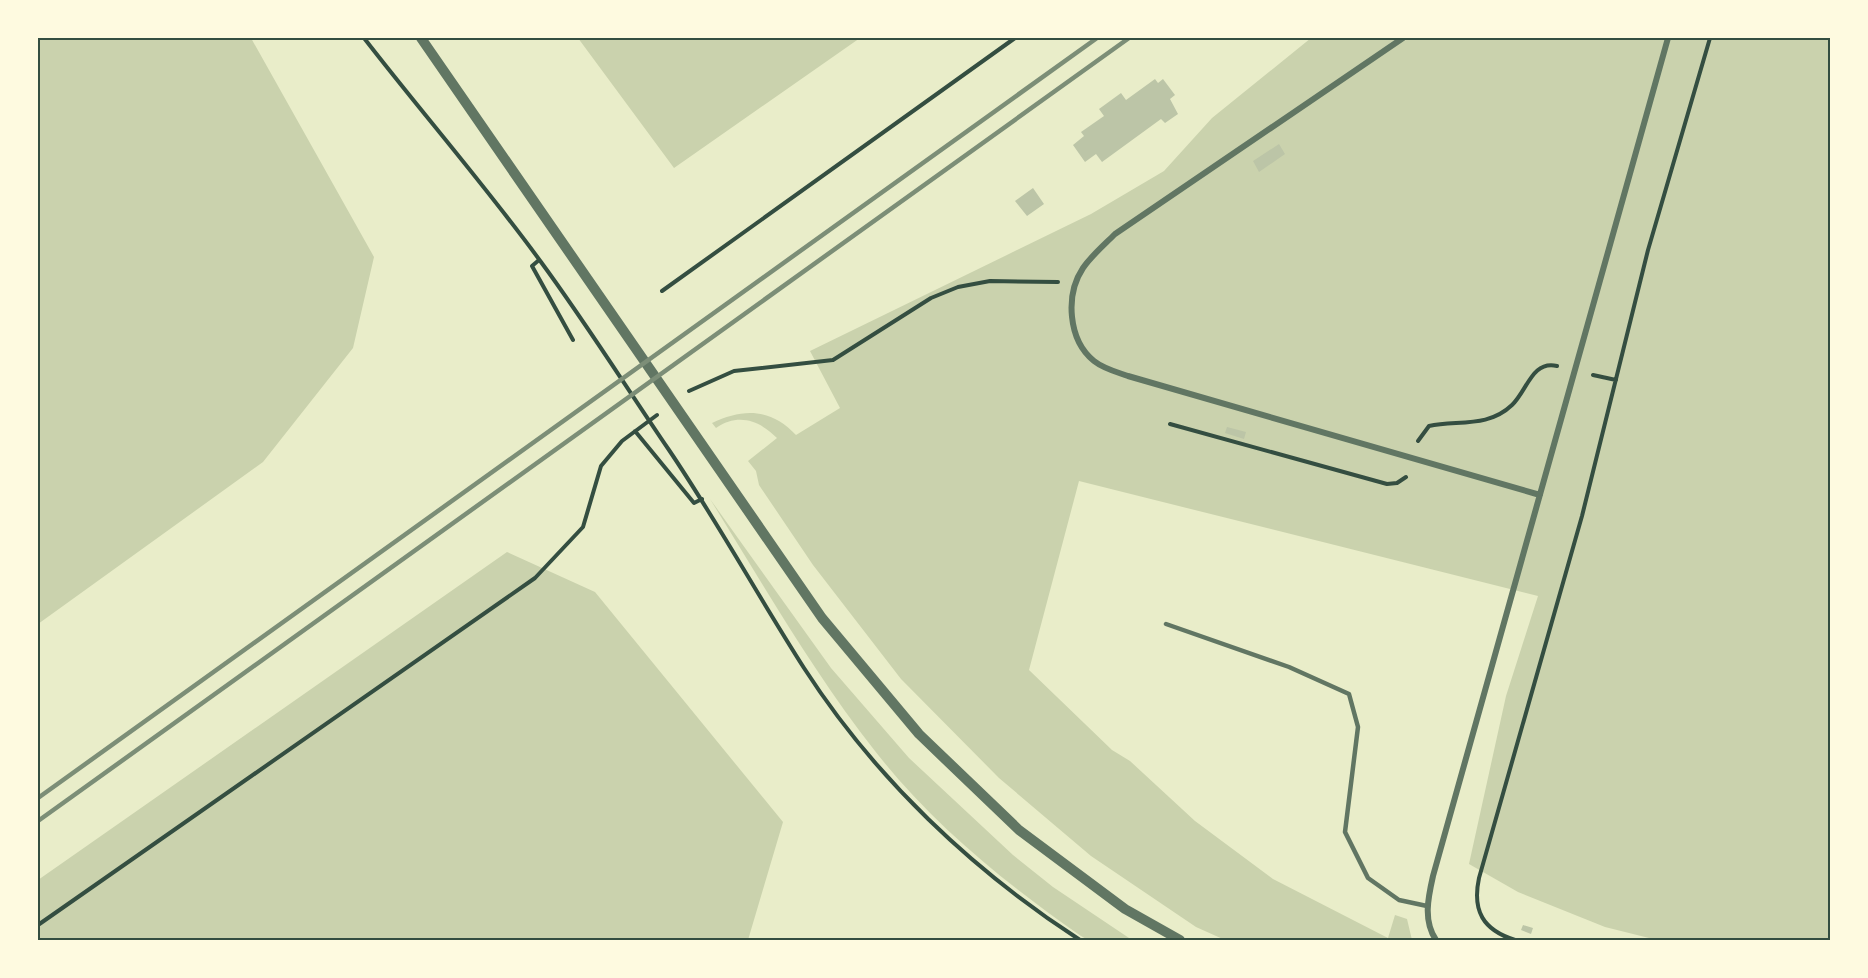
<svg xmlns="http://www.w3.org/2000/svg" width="1868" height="978" font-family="Quicksand,sans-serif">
<rect width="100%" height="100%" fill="#e9edc9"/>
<!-- green -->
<path fill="#cad2ad" d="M38 38H251L374 257 353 348 263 462 38 624Z
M578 38H860L674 168Z
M1311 38H1830V940H1657L1605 927 1518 892 1469 864 1506 696 1538 596 1079 481 1029 670 1112 750 1130 761 1195 821 1273 879 1388 938 1395 915 1407 919 1412 940H1225L1196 927 1091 856 999 778 901 679 813 565 759 485 756 471 748 461 777 438C759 420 738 413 716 428L712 423C743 408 771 408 796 435L840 408 810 351 1091 214 1164 171 1212 118Z
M710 499 831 668 909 758 1013 855 1053 887 1132 940H1088L1081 936C1006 884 932 824 875 751 813 672 763 584 710 499Z
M507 552 595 592 783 822 748 940H38V880Z"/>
<!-- building -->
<path fill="#bcc5a7" d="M1155 79 1158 83 1163 79 1175 95 1170 99 1178 114 1165 123 1161 119 1102 162 1096 154 1085 162 1073 145 1084 136 1081 132 1104 116 1099 109 1121 93 1126 100Z
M1279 144 1285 154 1259 172 1253 161Z
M1033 188 1044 204 1027 216 1015 201Z
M1227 427 1246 432 1244 439 1225 433Z
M1523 925 1533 928 1531 934 1521 930Z"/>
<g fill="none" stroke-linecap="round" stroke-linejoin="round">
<!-- path -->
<path stroke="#344e41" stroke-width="4" d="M364 38C422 113 485 185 541 262 586 323 626 387 669 450 717 521 758 596 804 668 875 778 972 870 1080 940
M539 260 532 266 573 340
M662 291 1015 38
M1593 375 1616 380
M689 391 734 371 833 360 931 298 958 287 990 281 1058 282
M1170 424 1387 484 1397 483 1406 477
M635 431 694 503 702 499
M1418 441 1429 426C1458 420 1488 428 1512 405 1527 391 1532 360 1557 366
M38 925 535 578 583 527 601 466 622 441 657 415
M1515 940C1483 930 1472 911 1479 878L1582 516 1648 250 1710 38"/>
<!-- service -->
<path stroke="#617663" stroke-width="4.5" d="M1166 624 1289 667 1349 694 1358 727 1345 832 1368 878 1399 900 1427 906"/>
<!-- minor -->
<path stroke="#617663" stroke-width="6" d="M1403 38 1115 234C1104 245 1092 255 1083 268 1065 295 1068 340 1094 361 1104 369 1117 372 1128 376L1540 495
M1436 940C1423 921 1428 898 1433 876L1668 38"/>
<!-- tertiary -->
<path stroke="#617663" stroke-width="10" d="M421 38 822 618 919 734 1019 830 1125 909 1180 940"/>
<!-- rail -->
<path stroke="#7c8e77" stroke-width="4.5" d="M38 798 1097 38
M38 821 1129 38"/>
</g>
<!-- border -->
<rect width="1868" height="978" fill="none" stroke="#fefae0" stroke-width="78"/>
<rect x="39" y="39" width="1790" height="900" fill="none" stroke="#344e41" stroke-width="2"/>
</svg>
